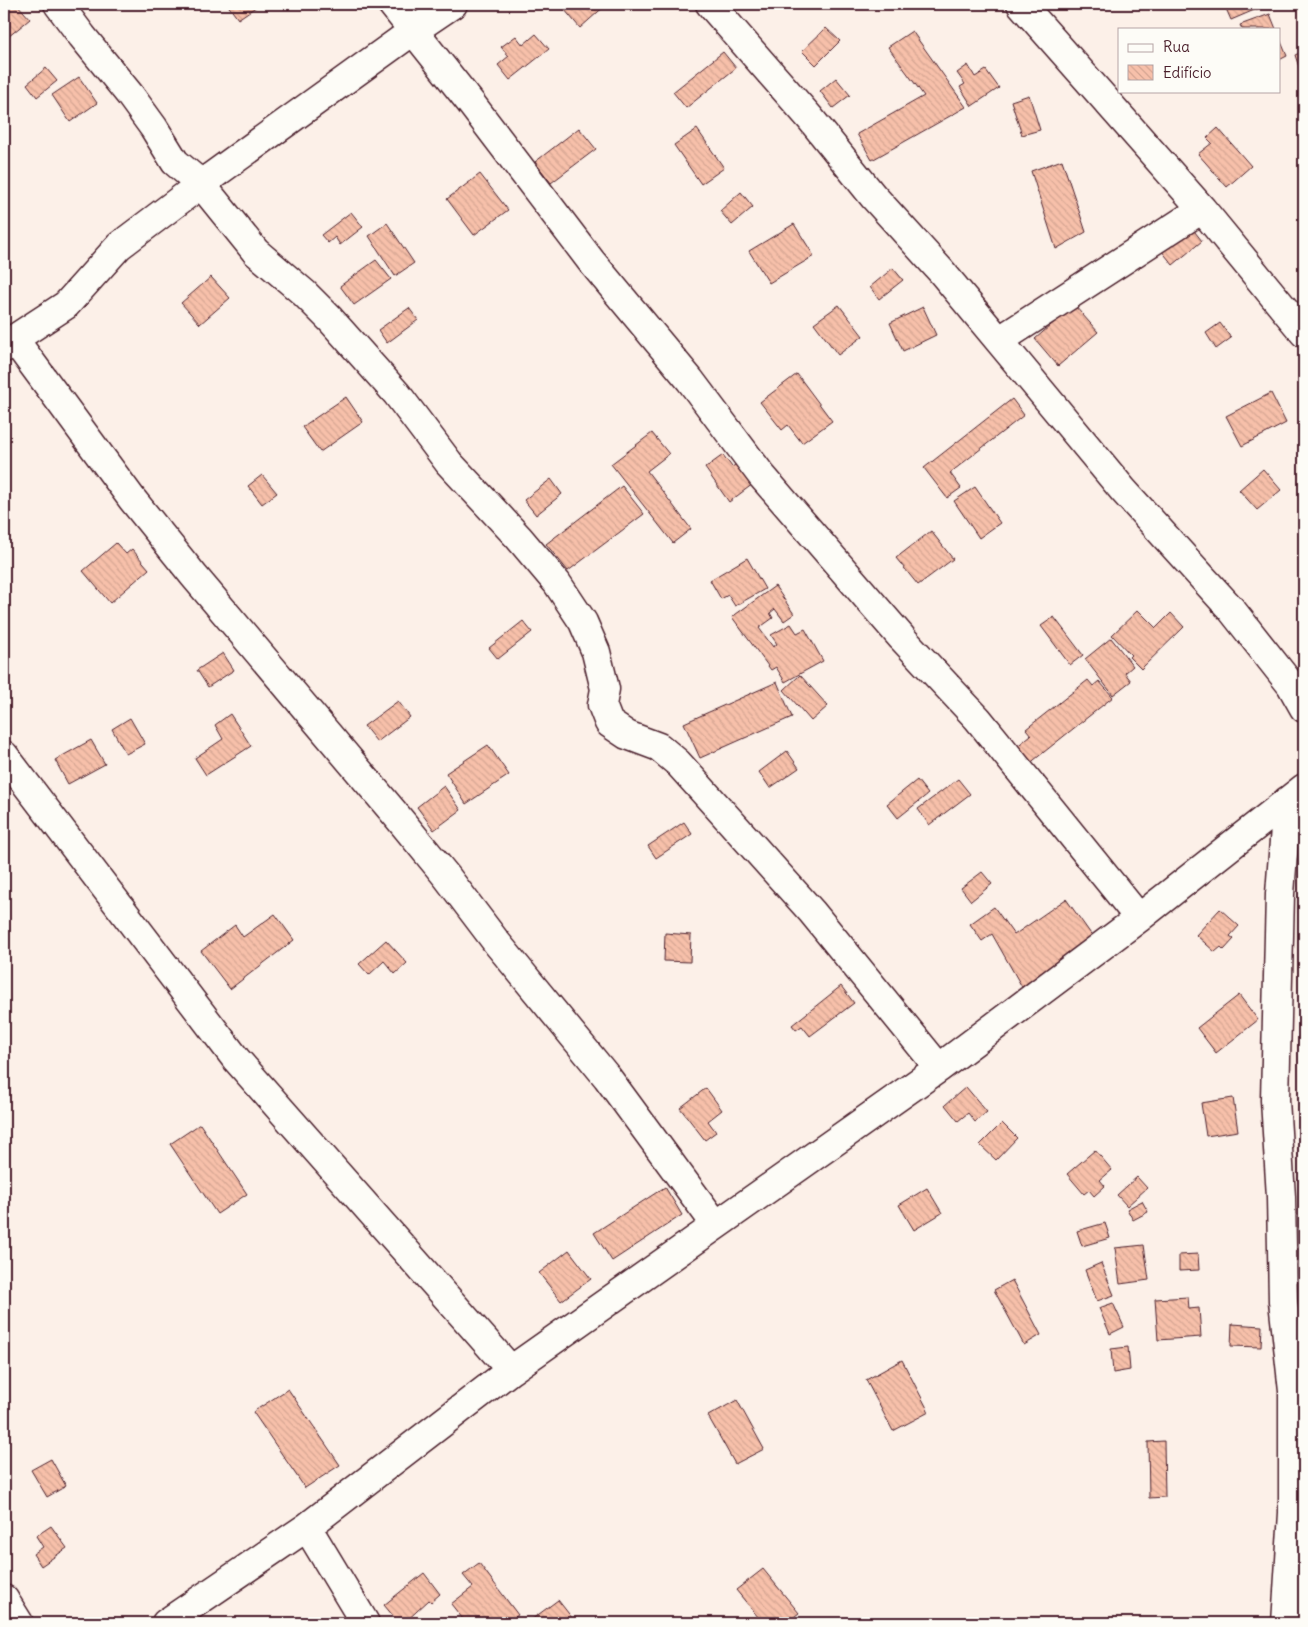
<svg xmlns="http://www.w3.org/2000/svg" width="1308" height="1627" font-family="Delius,sans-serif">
<defs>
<pattern id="building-back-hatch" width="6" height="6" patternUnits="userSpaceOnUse" patternTransform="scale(1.25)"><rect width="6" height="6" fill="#f7c0aa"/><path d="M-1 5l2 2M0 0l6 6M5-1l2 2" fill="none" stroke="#d5a592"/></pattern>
</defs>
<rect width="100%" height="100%" fill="#fcf0e8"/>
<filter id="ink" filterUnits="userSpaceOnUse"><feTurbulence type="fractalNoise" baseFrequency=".02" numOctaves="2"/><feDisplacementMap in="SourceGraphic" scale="10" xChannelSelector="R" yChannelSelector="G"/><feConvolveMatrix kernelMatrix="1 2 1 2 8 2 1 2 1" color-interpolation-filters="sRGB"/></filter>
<g filter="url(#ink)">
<!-- building -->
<path fill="url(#building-back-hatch)" stroke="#4a1f2b" d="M4 4H17L30 19 8 37 4 32Z
M227 4H260L238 19Z
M570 4H607L580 28 564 9Z
M1224 4H1258L1259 8 1231 20Z
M1270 14 1276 29H1242L1240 25Z
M826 28 840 41 816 65 802 51Z
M912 31 966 107 872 160 857 134 924 96 888 47Z
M536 34 549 49 510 80 498 65 509 56 501 47 516 36 523 45Z
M1279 37 1287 56 1279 60Z
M1304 51V78L1303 79 1295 55Z
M723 52 736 68 686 108 673 92Z
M968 65 975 77 986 70 999 88 972 106 960 87 965 84 957 73Z
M46 68 57 81 37 97 27 84Z
M79 77 97 103 70 122 52 95Z
M836 78 850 95 833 108 820 91Z
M1029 95 1040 130 1022 135 1011 101Z
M579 128 596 149 551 183 535 162Z
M1218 128 1251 166 1227 187 1198 154 1212 143 1207 138Z
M697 129 724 168 701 184 674 145Z
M1304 153V169L1299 155Z
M1062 160 1086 232 1056 249 1031 171Z
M480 174 508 210 474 235 447 199Z
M741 192 753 207 732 225 720 211Z
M351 212 363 227 340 245 335 237 328 243 321 235Z
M387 223 414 263 395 276 369 236Z
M794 224 814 256 769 283 749 251Z
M1191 227 1202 241 1173 265 1161 250Z
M376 260 391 279 354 305 340 286Z
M893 268 903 280 879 299 870 287Z
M211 277 230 298 200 324 181 303Z
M839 305 863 336 838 355 814 323Z
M1074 305 1098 332 1058 366 1035 339Z
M923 307 936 335 903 351 890 323Z
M409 308 418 320 387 343 378 330Z
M1220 323 1231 338 1216 349 1206 333Z
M797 374 832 421 802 443 788 425 782 430 760 402Z
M1271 393 1286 423 1242 446 1226 416Z
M346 397 363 422 320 452 302 427Z
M1012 399 1024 415 950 473 961 488 947 498 924 468Z
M652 433 669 454 647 471 691 529 673 543 611 464Z
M723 455 732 467 738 463 753 484 729 502 705 468Z
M1263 469 1281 490 1257 510 1239 490Z
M262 475 277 493 262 504 248 486Z
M551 479 562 494 536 515 524 500Z
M622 486 644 514 568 571 546 544Z
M975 487 1000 523 979 538 954 501Z
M931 531 953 559 918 585 896 558Z
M116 543 126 554 132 549 149 569 110 603 83 571Z
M747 558 765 589 735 606 728 595 721 599 710 580Z
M775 586 794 614 784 621 775 609 770 613 773 618 759 628 773 647 777 644 771 635 791 624 797 633 805 629 823 661 785 682 776 667 771 670 732 617Z
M1138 610 1156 628 1171 613 1184 627 1141 669 1129 657 1131 655 1112 635Z
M1054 617 1083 655 1070 665 1041 626Z
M523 621 532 632 498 659 489 648Z
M1111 638 1133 666 1125 673 1131 681 1113 695 1085 659Z
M223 653 234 670 208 687 197 670Z
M800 675 828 706 811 721 784 690Z
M1088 680 1093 686 1099 681 1113 697 1029 764 1015 748 1031 735 1026 729Z
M777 682 792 717 700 758 684 723Z
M398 701 410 717 377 742 364 726Z
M230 714 251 746 206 775 195 758 223 739 215 725Z
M130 718 145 744 126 754 112 729Z
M91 740 105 764 68 784 55 760Z
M488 745 509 775 466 804 446 773Z
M787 751 799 768 770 788 759 772Z
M958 779 970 794 929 825 918 809Z
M917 780 928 794 898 818 887 804Z
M444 786 461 810 434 830 417 807Z
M684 822 692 834 656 858 648 846Z
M982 872 992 884 971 901 961 888Z
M1066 899 1093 937 1022 987 992 934 982 941 970 924 994 907 1014 935Z
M1220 909 1239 926 1230 936 1234 939 1224 950 1221 947 1215 952 1196 935Z
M1303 911H1304V941H1302Z
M275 914 294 940 230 989 201 951 235 925 243 937Z
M665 933 691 935 690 962 664 961Z
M386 940 407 963 395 974 384 961 369 975 359 964Z
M841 986 854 1003 810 1036 802 1026 796 1030 792 1025Z
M1239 995 1258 1020 1216 1053 1197 1028Z
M966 1087 987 1112 975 1122 968 1113 958 1121 945 1105Z
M706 1088 722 1110 708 1121 716 1132 705 1140 680 1108Z
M1233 1098 1238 1131 1206 1136 1201 1103Z
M1002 1123 1017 1138 996 1160 980 1145Z
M200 1124 247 1194 217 1214 170 1144Z
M1095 1150 1112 1170 1100 1180 1105 1186 1094 1196 1089 1190 1084 1194 1067 1174Z
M1137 1177 1147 1188 1127 1206 1117 1195Z
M665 1187 682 1215 612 1261 594 1233Z
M927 1188 942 1213 914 1230 899 1205Z
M1142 1201 1148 1212 1133 1220 1127 1209Z
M1105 1223 1110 1238 1082 1246 1077 1231Z
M1144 1245 1149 1280 1120 1284 1115 1248Z
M569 1250 591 1279 561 1301 539 1273Z
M1198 1254 1199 1270 1179 1271V1255Z
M1101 1263 1114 1295 1097 1301 1085 1270Z
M1012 1280 1041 1335 1024 1345 994 1290Z
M1188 1297 1189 1309 1199 1308 1201 1337 1158 1340 1155 1299Z
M1113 1303 1124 1327 1110 1334 1099 1308Z
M1232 1324 1262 1326 1261 1347 1231 1346Z
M1128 1347 1130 1370 1113 1373 1111 1349Z
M902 1360 929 1412 893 1431 866 1380Z
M288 1389 340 1465 305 1488 253 1412Z
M737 1400 764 1449 735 1464 708 1416Z
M1164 1441 1165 1497 1149 1498 1148 1442Z
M51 1459 66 1486 47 1497 31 1470Z
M51 1526 67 1548 41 1566 33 1554 43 1547 36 1536Z
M479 1563 518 1615 507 1623H466L451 1604 473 1587 463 1575Z
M763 1569 799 1613 786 1623H763L736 1590Z
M424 1573 440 1594 431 1602 429 1600 404 1623H399L384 1605Z
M558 1600 576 1623H527Z"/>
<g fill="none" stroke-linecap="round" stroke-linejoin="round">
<defs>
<path id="street" d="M58 4 82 36 130 95 154 128 175 162 201 184 256 252 304 293 330 319 397 394 449 463 519 538 557 583 583 622 596 652 605 689 602 705 609 723 627 735 659 747 678 763 812 912 939 1068
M392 4 470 102 591 261 690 380 762 476 902 638 978 719 1139 918
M710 4 810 118 873 196 941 271 1123 490 1231 609 1291 685 1304 708
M1021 4 1202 209 1304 333
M14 339 132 499 194 576 396 815 447 877 497 943 607 1077 716 1225
M1000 340 1202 209
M4 348 14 339 66 305 119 246 201 184 413 31 453 4
M4 755 236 1059 511 1370
M307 1527 365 1623
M4 1599 19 1623
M166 1623 307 1527 511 1370 939 1068 1139 918 1304 788
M1286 1623 1293 1513V1391L1283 1301 1281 1197 1275 1100 1280 894 1287 801"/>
</defs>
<!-- street casing -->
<use href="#street" stroke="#4a1f2b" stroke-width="31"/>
<!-- street -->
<use href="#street" stroke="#fdfcf7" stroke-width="28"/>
</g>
</g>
<!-- margin -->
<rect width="1308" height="1627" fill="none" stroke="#fdfcf7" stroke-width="20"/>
<rect x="10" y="10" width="1288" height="1607" fill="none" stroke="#4a1f2b" stroke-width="2" filter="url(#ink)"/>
<!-- legend -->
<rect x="1118" y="28" width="162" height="65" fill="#fdfcf7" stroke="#b5a4a5"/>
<rect x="1128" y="44" width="25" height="8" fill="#fdfcf7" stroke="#b5a4a5"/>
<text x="1163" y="52" font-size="15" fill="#4a1f2b">Rua</text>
<rect x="1128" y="65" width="25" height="15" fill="url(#building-back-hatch)" stroke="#b5a4a5"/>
<text x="1163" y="78" font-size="15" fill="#4a1f2b">Edifício</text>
</svg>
